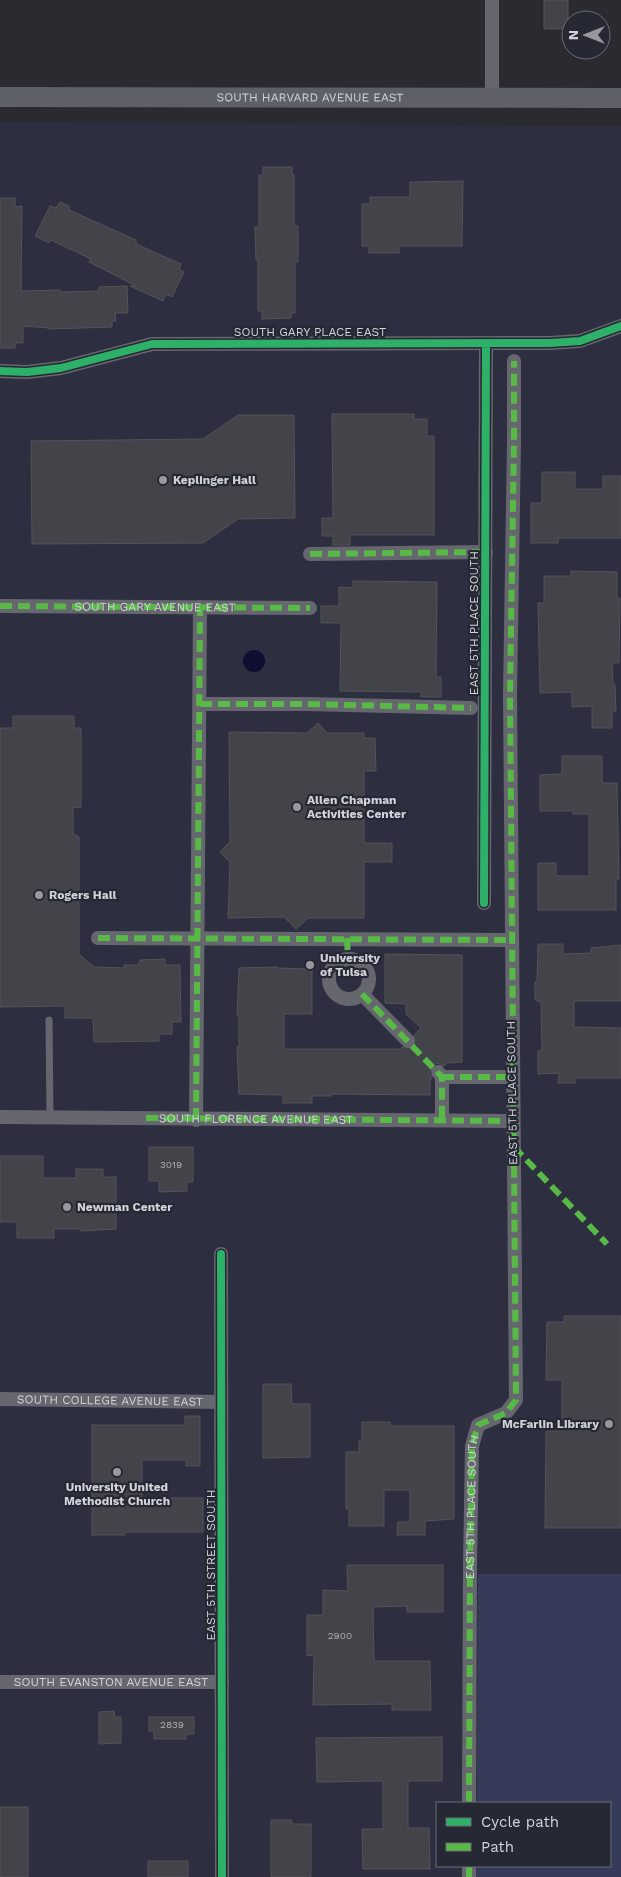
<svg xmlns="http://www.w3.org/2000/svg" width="621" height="1877" font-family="'Work Sans',sans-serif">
<rect width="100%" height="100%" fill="#2a2a30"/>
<!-- built -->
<path fill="#2d2f40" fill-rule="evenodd" d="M0 122 621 126V1877H0ZM437 1803H610V1866H437Z"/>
<!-- green -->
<path fill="#373b5a" d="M478 1574H621V1877H476L477 1866H610V1803H477Z"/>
<!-- water -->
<path fill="#0f0e32" d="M243 661a11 11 0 1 1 22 0a11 11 0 1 1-22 0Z"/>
<!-- building -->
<path fill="#43444a" stroke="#535358" d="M544 0H568V29H544Z
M263 167H292V175H294V226H298V262H295V313H291V318L262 319V311H258V260H256L255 227H259V175H263Z
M463 181 462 246H399V253H369V246H362V204H370V197H410V182Z
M0 198H15V207L22 206 21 291 60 290V292L99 291V287L127 286 128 313H115L116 321H112V327L49 329V328L23 326V343H15V348H0Z
M60 202 69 206V210L136 240V244L181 264 179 269 184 272 172 297 166 294 163 301 130 286H136L89 262 91 259 51 240 49 243 35 236 50 206 56 208Z
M332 414H414V419H427V436H434V535H350V545H333V536H322V518H333Z
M238 415H294L295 518 238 519 203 543 32 544 31 441 203 439Z
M542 472H575V489H603V476H621V538H558V543H531V503H542Z
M571 571 617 572V598H620L619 663H612L613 683 615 685 616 711H612V728H592V706L572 707V692L540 693 538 603H544V576H571Z
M353 581 437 582 436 677H441V697H421V692L340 691 341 623H321V606H339V587L353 588Z
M13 716H74V728H81V807L73 808V834L79 837V954L94 967 124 968V965H138L140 960 165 959V965H180L181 1022H172V1034H159V1041L94 1042 93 1018H65V1006L0 1007V728H13Z
M318 723 327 733H364V738H375L376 771H364V843H392V862H364V918H308L296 929 284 917 228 918 230 862 220 852 230 842 229 732 307 733Z
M562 756H602V783H617L619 879H616V910H538V863H556V876H589V814H573V811H540V775L562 774Z
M538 944H563V954L591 953V948L621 945V1001H574V1027L621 1028V1078H575V1083H558L559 1073 538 1074V1051H542L541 1002 535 1000V982H537Z
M385 954 462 955V1062L447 1063 444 1066 437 1063 432 1066 429 1073 432 1078 430 1080V1095L331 1094V1096H312V1103H283V1095L239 1094 237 1047H239V1015H237L239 968 277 967V968L312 969V1014H284V1049H400L402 1047 410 1050 416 1044 414 1035 421 1028 406 1014V1004L385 1003Z
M149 1147H193V1182H187V1191L159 1192V1181H149Z
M0 1156H43V1178H76V1169H103V1177H116V1229L81 1231V1229H54V1238H17V1222H0Z
M564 1316H621V1528H545L546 1431H562V1380H546L547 1322H564Z
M263 1384H291L292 1404H310V1457L263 1458Z
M185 1416H200V1466H186V1460H142V1498H203V1532H125V1535H92V1425H185Z
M362 1422H390V1426H454V1519L425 1521V1535H397L398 1522H410V1490H384V1526H349V1509H346V1452H359V1441H362Z
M347 1565H443V1612H407V1606L373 1607 374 1661H430L431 1710H392V1704L313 1705 314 1655 307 1656V1615H323V1590L348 1591Z
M114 1711 115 1717H121V1743L99 1744V1712Z
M149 1717H194V1734H186V1739H154V1731H149Z
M442 1737V1781H408V1828H429L430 1869H363L362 1829H383V1781L317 1782 316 1738Z
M0 1807H28V1877H0Z
M271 1820H292V1824H311V1877H271Z
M148 1861H188V1877H148Z"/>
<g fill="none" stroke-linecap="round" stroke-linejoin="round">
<!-- street-tunnel -->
<path stroke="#43434a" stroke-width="14" stroke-dasharray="14 7" stroke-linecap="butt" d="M408 1041 438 1072"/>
<!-- lane -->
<path stroke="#66676e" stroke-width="7" d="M49 1020 50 1117"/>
<!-- street -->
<g stroke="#66676e" stroke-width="14">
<path d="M492 97V0"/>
<path d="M0 371 27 372 61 368 152 344 550 343 580 341 621 326"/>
<path d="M310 554 486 552"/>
<path d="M0 606 310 608"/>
<path d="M200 704H308L471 708"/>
<path d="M484 903 486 344"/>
<path d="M98 938 511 940"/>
<circle cx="349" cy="979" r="20"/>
<path d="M362 994 408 1041"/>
<path d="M438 1072 442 1077V1120"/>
<path d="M442 1077H512"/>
<path id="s1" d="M0 1117 513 1121"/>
<path d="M196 1120 200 607"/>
<path d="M221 1254 222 1877"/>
<path id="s2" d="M0 1399 221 1402"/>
<path id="s3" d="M0 1682H222"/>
<path d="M469 1803 470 1565 472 1446 478 1425 506 1413 516 1400 510 694 514 441V361"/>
<path d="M469 1866V1877"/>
</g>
<!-- secondary -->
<path stroke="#5f6067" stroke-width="20" id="s4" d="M0 97 621 98"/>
<!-- quiet -->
<g stroke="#58b947" stroke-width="6" stroke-dasharray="12 6" stroke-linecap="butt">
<path d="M310 554 486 552"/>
<path id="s5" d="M0 606 310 608"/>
<path d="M200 704H308L471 708"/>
<path d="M98 938 511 940"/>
<path d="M347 938 348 959"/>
<path d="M362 994 442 1077V1120"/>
<path d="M442 1077H512"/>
<path d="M146 1118 513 1121"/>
<path d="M196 1120 200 607"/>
<path d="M514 1147 607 1244"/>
<path id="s6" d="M469 1803 470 1565 472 1446 478 1425 506 1413 516 1400 510 694 514 441V361"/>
<path d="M469 1866V1877"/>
</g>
<defs>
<path id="cycleway" d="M0 371 27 372 61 368 152 344 550 343 580 341 621 326
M484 903 486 344
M221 1254 222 1877"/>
</defs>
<!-- cycleway casing -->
<use href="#cycleway" stroke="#262834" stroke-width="11"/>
<!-- cycleway -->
<use href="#cycleway" stroke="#2db169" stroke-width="8"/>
</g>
<!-- markers -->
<g fill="#97989f" stroke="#262834" stroke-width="2">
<circle cx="163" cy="480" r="5"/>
<circle cx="297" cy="807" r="5"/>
<circle cx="39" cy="895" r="5"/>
<circle cx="310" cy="965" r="5"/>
<circle cx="67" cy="1207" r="5"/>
<circle cx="609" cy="1424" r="5"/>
<circle cx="117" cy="1472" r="5"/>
</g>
<g text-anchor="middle" stroke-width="4.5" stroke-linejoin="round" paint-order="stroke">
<!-- number labels -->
<g font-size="10" fill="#aeafb7">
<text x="171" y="1168">3019</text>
<text x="340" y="1639">2900</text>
<text x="172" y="1728">2839</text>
</g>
<!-- street labels -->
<g font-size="12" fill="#d1d3db" stroke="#262834">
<text dy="4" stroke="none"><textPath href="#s4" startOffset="310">SOUTH HARVARD AVENUE EAST</textPath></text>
<text x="310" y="336">SOUTH GARY PLACE EAST</text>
<text dy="4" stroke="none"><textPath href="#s5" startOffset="155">SOUTH GARY AVENUE EAST</textPath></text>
<text transform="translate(474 623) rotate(-90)" y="4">EAST 5TH PLACE SOUTH</text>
<text transform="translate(512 1093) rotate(-91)" y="4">EAST 5TH PLACE SOUTH</text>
<text dy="4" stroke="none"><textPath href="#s1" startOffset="256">SOUTH FLORENCE AVENUE EAST</textPath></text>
<text dy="4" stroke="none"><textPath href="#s2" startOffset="110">SOUTH COLLEGE AVENUE EAST</textPath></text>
<text dy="4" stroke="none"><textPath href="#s6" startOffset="296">EAST 5TH PLACE SOUTH</textPath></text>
<text transform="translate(211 1565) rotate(-90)" y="4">EAST 5TH STREET SOUTH</text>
<text dy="4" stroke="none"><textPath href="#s3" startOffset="111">SOUTH EVANSTON AVENUE EAST</textPath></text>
</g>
<!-- poi labels -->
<g font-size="12" font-weight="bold" fill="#d1d3db" stroke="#262834" text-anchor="start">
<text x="173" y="484">Keplinger Hall</text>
<text x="307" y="804">Allen Chapman<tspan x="307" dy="14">Activities Center</tspan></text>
<text x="49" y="899">Rogers Hall</text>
<text x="320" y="962">University<tspan x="320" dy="14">of Tulsa</tspan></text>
<text x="77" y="1211">Newman Center</text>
<text x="599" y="1428" text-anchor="end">McFarlin Library</text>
<text x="117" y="1491" text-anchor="middle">University United<tspan x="117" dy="14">Methodist Church</tspan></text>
</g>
</g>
<!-- legend -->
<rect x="436" y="1802" width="175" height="65" fill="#262834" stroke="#6a6c77"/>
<rect x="446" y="1818" width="25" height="8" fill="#2db169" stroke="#6a6c77"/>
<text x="481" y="1827" font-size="15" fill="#d1d3db">Cycle path</text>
<rect x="446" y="1843" width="25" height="8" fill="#58b947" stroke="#6a6c77"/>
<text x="481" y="1852" font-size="15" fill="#d1d3db">Path</text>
<!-- north arrow -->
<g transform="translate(586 35) rotate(270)"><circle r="24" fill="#262834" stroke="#6a6c77"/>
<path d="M0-4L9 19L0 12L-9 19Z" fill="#97989f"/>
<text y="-8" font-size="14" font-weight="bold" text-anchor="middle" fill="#d1d3db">N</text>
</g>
</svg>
